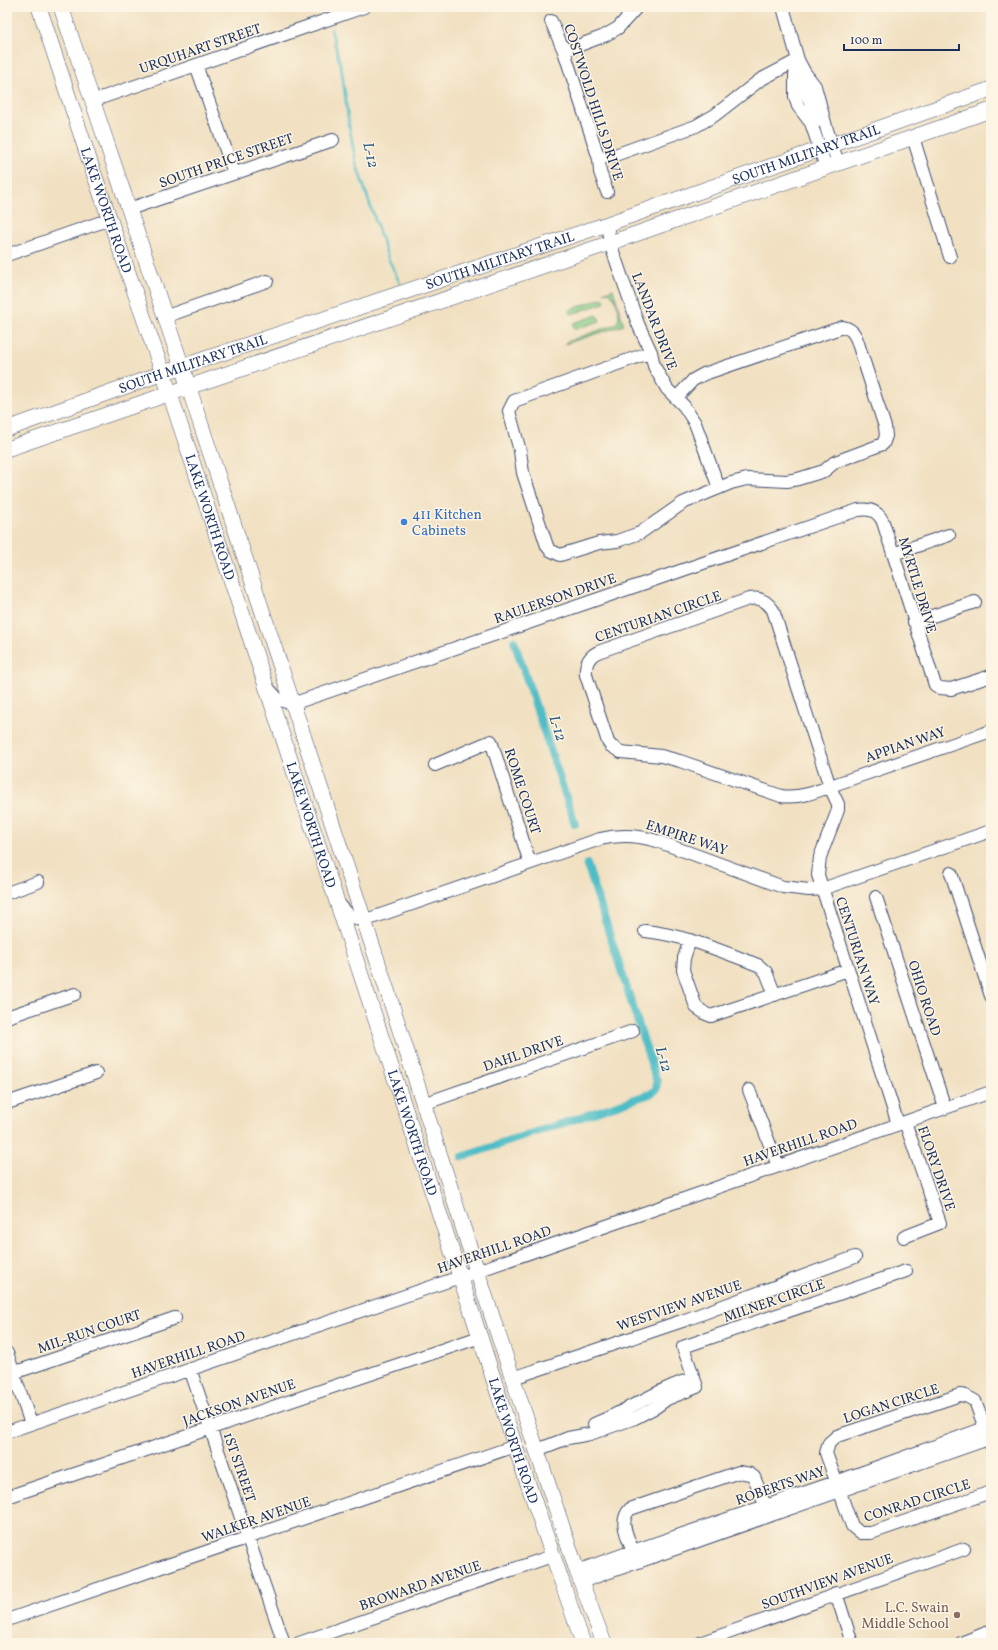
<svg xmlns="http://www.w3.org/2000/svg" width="998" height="1650" font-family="Vollkorn,serif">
<rect width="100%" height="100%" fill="#fcf5e5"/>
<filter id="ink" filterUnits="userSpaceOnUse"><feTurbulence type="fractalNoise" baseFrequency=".025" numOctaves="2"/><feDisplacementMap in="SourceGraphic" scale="8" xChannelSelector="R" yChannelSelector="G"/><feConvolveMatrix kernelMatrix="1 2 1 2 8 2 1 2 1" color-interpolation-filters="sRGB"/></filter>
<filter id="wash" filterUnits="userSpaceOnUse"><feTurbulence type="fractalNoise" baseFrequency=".012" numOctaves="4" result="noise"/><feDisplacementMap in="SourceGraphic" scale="16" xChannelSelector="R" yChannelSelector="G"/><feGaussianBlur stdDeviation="0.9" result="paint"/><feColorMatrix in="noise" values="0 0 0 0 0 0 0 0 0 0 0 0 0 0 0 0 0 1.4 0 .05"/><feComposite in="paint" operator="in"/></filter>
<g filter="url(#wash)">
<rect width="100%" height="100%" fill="#f1e0c1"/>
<!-- grass -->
<path fill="#87ca83" stroke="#517c70" d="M613 289 624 325 565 344 566 342 611 326 617 323C622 315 616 297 609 292L603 293Z
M602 298 605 300 604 303 572 314 569 313 570 310Z
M597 315 600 321 576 329H574L573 325 574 323Z"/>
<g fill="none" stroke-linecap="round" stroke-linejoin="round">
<!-- stream -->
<path stroke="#4fbdc6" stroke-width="2.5" d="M323 7 326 14
M331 29 342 72 349 125 356 163 388 258 400 283"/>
<!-- canal -->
<path stroke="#4fbdc6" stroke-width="8" d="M514 641 575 824
M462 1157 650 1094 656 1090 657 1082 587 864"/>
</g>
</g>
<g filter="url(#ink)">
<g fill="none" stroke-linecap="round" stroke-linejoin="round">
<defs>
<path id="minor" d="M783 7 798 60 805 73 815 86 827 130 838 163
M551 21 564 51 599 159 600 172 607 192
M564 51 604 36 618 28 637 7
M798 60 795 75V97L798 106 811 123 826 167
M196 65 234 173
M805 73C800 88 813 108 821 121
M92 101 364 7
M913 137 950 257
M599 159 615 155 696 126 715 115 760 80 798 60
M129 209 333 140
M607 224 610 243 638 324 651 352 654 366 667 389 684 406 695 423 719 488
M7 255 110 219
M164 317 267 281
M651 352 514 401 509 411 520 451 523 473 547 546 550 550 560 555 599 543 617 541 640 533 683 503 731 483 747 479 787 481 798 479 824 471 835 462 883 444 886 436 885 427 857 340C854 333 852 329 843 327L704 374 693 380 676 398
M893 554 949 535
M914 622 975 602
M267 687 278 699 292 704 858 510C870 508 878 511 883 522L935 685 940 688 951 689 991 676
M435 765 491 741 530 863
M951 873 991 996
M7 893 38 882
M876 897 945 1108
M339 904 349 915 363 921 600 839C620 834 638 835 657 841L783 887 809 890 822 889 991 831
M645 931C684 935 721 951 758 965L766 972 775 995
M690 940 684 958 683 970 696 1007 706 1014 711 1016 848 970
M7 1017 75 994
M749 1090 778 1166
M7 1103 96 1073
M423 1104 633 1031
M898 1124 818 875 820 857 838 810V804L830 787 773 610C767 601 760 597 749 599L598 652C588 657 585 664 586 675L608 742 611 746 621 752 661 756 680 761 781 796C802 799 820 790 839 783L991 731
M904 1237 940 1223 905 1122
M7 1353 31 1424
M190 1369 284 1643
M7 1371 22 1370 175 1318
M513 1378 685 1320 855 1257
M594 1424C628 1411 659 1388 694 1378
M7 1432 460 1277 991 1092
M991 1445 975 1401 966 1396 960 1395 837 1436 829 1443 826 1453 852 1526 860 1533H871L991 1492
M537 1450 568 1438 590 1434 635 1418 656 1407 667 1399 697 1387 683 1347 906 1271
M7 1497 480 1337
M633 1551C628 1537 618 1522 630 1509L739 1472 750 1474 754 1477 768 1513
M577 1571 633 1551 836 1482 985 1428 991 1424
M581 1582 991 1438
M836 1593 852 1643
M7 1620 515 1446
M299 1643 552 1556
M700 1643 964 1549
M961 1643 991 1631"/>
<g id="major">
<path id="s1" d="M39 7 90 162 170 394 480 1337 515 1446 583 1643"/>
<path d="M61 7 182 367 388 993 477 1271 577 1571 604 1643"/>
<path id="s2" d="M7 429 163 373 607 224 991 89"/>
<path d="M7 449 610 243 991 110"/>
</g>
</defs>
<!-- minor casing -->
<use href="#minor" stroke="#3b4a6d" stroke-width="14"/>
<!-- major casing -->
<use href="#major" stroke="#3b4a6d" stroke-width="16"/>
<!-- minor -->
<use href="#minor" stroke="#fff" stroke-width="12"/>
<!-- major -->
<use href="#major" stroke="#fff" stroke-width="15"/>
</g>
</g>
<!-- markers -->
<circle fill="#3f7fe0" stroke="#fcf5e5" stroke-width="1.5" cx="404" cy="522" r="4"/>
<circle fill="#8d6e63" stroke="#fcf5e5" stroke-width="1.5" cx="957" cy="1615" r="4"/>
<g text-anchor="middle" stroke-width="3" stroke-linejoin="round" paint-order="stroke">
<!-- street labels -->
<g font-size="14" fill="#1b2f5e" stroke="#fcf5e5">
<text transform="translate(200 48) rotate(-19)" y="5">URQUHART STREET</text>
<text transform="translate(594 102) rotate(72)" y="5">COSTWOLD HILLS DRIVE</text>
<text dy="5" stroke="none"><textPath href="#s2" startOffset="845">SOUTH MILITARY TRAIL</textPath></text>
<text transform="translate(226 160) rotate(-19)" y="5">SOUTH PRICE STREET</text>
<text dy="5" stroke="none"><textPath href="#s1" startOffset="214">LAKE WORTH ROAD</textPath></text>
<text dy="5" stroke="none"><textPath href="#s2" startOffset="521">SOUTH MILITARY TRAIL</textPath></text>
<text transform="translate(655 321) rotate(69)" y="5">LANDAR DRIVE</text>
<text dy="5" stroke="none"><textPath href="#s2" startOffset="197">SOUTH MILITARY TRAIL</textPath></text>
<text dy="5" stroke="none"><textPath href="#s1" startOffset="538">LAKE WORTH ROAD</textPath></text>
<text transform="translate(918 585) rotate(73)" y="5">MYRTLE DRIVE</text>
<text transform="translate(555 598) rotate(-19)" y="5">RAULERSON DRIVE</text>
<text transform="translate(658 616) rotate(-19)" y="5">CENTURIAN CIRCLE</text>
<text transform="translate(905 744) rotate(-19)" y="5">APPIAN WAY</text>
<text transform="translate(523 791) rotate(72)" y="5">ROME COURT</text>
<text dy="5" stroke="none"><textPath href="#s1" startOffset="862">LAKE WORTH ROAD</textPath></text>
<text transform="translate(687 837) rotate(18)" y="5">EMPIRE WAY</text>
<text transform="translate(858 951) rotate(72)" y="5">CENTURIAN WAY</text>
<text transform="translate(925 998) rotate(72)" y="5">OHIO ROAD</text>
<text transform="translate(523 1053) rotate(-19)" y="5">DAHL DRIVE</text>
<text dy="5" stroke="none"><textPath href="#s1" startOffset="1186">LAKE WORTH ROAD</textPath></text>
<text transform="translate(800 1142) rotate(-19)" y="5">HAVERHILL ROAD</text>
<text transform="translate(937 1168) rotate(71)" y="5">FLORY DRIVE</text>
<text transform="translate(494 1249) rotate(-19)" y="5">HAVERHILL ROAD</text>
<text transform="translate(774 1300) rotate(-19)" y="5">MILNER CIRCLE</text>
<text transform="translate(679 1305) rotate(-19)" y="5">WESTVIEW AVENUE</text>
<text transform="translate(89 1331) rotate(-19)" y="5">MIL-RUN COURT</text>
<text transform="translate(188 1354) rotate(-19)" y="5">HAVERHILL ROAD</text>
<text transform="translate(239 1402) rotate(-19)" y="5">JACKSON AVENUE</text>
<text transform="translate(891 1403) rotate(-18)" y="5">LOGAN CIRCLE</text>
<text dy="5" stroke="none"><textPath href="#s1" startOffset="1510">LAKE WORTH ROAD</textPath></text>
<text transform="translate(240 1467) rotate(71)" y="5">1ST STREET</text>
<text transform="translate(780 1485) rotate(-19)" y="5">ROBERTS WAY</text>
<text transform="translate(917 1500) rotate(-18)" y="5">CONRAD CIRCLE</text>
<text transform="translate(256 1519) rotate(-19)" y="5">WALKER AVENUE</text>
<text transform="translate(827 1581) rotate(-20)" y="5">SOUTHVIEW AVENUE</text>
<text transform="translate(420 1585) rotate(-19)" y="5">BROWARD AVENUE</text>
</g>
<!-- shop labels -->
<g font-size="14" fill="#366cbe" stroke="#fcf5e5" text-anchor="start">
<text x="412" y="519">411 Kitchen<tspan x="412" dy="16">Cabinets</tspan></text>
</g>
<!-- education labels -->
<g font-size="14" fill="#785e54" stroke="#fcf5e5" text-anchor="end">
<text x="949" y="1612">L.C. Swain<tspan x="949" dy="16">Middle School</tspan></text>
</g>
<!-- water labels -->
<g font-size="15" font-style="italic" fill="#2b5a7d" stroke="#fcf5e5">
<text transform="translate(371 155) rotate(77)" y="5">L-12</text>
<text transform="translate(558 728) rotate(72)" y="5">L-12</text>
<text transform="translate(664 1059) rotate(73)" y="5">L-12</text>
</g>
</g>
<!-- margin -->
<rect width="998" height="1650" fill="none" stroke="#fcf5e5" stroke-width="24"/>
<!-- scale -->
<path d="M844 44v6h115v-6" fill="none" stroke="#1b2f5e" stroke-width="2"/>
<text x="850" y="44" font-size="12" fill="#1b2f5e" stroke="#fcf5e5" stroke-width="3" paint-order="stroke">100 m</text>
</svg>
